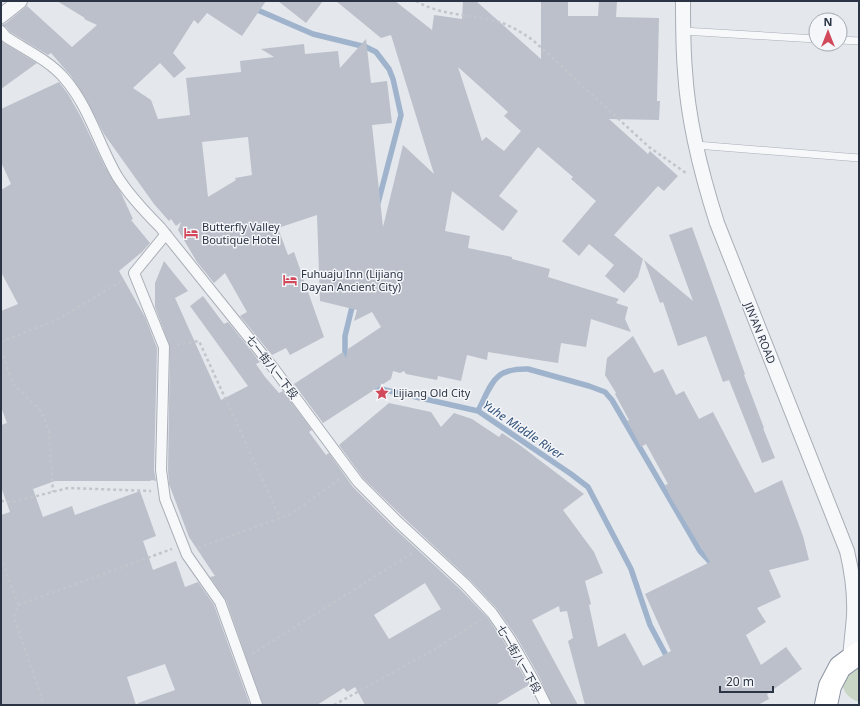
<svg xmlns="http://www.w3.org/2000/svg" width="860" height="706" font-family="'Noto Sans','Noto Sans SC',sans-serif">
<rect width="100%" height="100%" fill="#e4e7ec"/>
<!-- green -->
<path fill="#c9d6c5" d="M859 664V702C848 698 843 692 842 681Z"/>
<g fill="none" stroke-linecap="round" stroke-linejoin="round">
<!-- stream -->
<path stroke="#9fb4cc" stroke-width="5.5" d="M253 8 313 34 366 47 376 52 389 69 393 79 401 115 378 203
M345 361V336L353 303
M372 387 478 411 571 474 588 487 631 569 650 625 668 659
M478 411C492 384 493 368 528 369L589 386 605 392 612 400 700 551 714 566"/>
</g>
<!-- building -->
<path fill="#bbc0ca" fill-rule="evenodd" d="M57 1H266L242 36 207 13 198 24 194 20 173 53 186 68 174 78 160 63 133 88 151 100 158 119 190 115 186 78 241 72 240 61 274 57 261 49 304 44 305 54 338 51 340 68 366 39 371 83 387 81 392 123 372 125 383 227 403 145 434 174 391 35 381 38 336 1H395L432 30 434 15 462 19 463 1H476L541 59V1H568V16H598L599 1H617L616 17 659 18 657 101H660L659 120 609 119 648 154 650 151 678 176 664 191 658 186 614 235 643 259 638 277 624 293 605 276 614 265 589 244 579 256 562 241 596 201 571 179 573 177 538 147 499 196 518 211 503 231 452 191 445 231 470 236 468 248 512 257V259L550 269 548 277 619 299 616 303 628 307 625 319 631 332 591 319 586 347 561 343 558 363 488 352 487 360 467 355 461 381 438 376 437 380 406 374 404 371 400 373 393 371 391 379 323 423 294 384 343 352 346 358 348 349 381 327 372 312 354 321 357 310 320 301 317 215 278 228 288 255 294 252 324 337 290 355 286 348 272 355 240 316 247 312 225 273 214 283 197 262 178 230 181 222 176 226 171 219 169 221 154 204 104 134 86 99 71 76 51 53 48 55 10 32 6 27 1 25 6 23 27 6 72 47 97 25 84 19 85 18ZM458 67 508 112 504 116 521 131 504 151 486 137 482 141ZM248 137 252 175 235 178 236 180 208 197 202 142Z
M278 1H323L306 23Z
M1 41 37 63 1 89Z
M59 82 68 94 81 117 105 167 121 193 133 219 131 220 150 243 142 252 119 271 145 317 157 348 154 470 156 481 152 480 150 481H55L33 489 43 517 72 506 75 515 140 491 156 536 143 541 153 570 176 561 185 587 198 582 214 605 250 705H139L138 703 175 690 165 664 127 677 136 705H1V515L10 512 1 487V425L7 423 1 407V311L18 304 1 272V190L11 184 1 162V109Z
M692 227 745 374 744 375 764 428H763L775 458 762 463 729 380 723 382 706 336 678 346 663 302 660 303 644 260 693 301 669 235Z
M164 261 188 291 175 298 221 400 248 386 190 306 203 296 224 324 228 322 260 362 256 364 265 377 279 393 283 391 312 430 309 432 326 455 329 453 353 487 393 527 460 589 487 617 504 642 529 685 495 705H365L355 687 347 692 344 688 317 705H263L226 600 210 577 215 576 189 537 169 484 168 470 170 347 155 307V283ZM425 583 441 609 389 639 374 615Z
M633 336 654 373 663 369 676 395 684 391 699 419 713 412 755 493 782 480 803 536 809 560 769 570 781 597 757 608 766 622 746 635 761 665 786 647 802 669 767 694 769 699 758 705H585L568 641 573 638 567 611 560 612 559 606 532 620 578 705H552L539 676 516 636 497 609 470 580 403 517 363 478 339 445 389 403 431 412 441 427 454 413 472 419 499 437 502 433 521 446 584 494 563 510 594 552 603 573 585 581 591 604 589 605 598 647 625 633 643 666 671 651 645 594 710 562 671 498 665 485 668 484 646 444 641 447 627 421 629 420 615 394 616 393 605 375 607 358Z"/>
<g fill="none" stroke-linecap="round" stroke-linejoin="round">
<defs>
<path id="service" d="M683 31 816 39
M840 40 859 41
M696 145 859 158"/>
<path id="pedestrian" d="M1 31 6 37C26 50 50 61 65 79 89 107 99 145 117 176 129 195 144 211 160 227L275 370 358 482 398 522 465 584 492 613 510 639 533 679 546 705
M166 234 134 273 164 347 161 470 165 499 187 555 220 602 257 705"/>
<path id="minor" d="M683 1C683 24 683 48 685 71 688 123 701 173 717 223L847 551C852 572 855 594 854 616 853 630 851 644 850 659
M1 16 20 1"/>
<path id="trunk" d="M826 705 830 686 840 667 859 653"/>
</defs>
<!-- service casing -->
<use href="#service" stroke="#a9aeb7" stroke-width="8"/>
<!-- pedestrian casing -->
<use href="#pedestrian" stroke="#a9aeb7" stroke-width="12"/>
<!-- minor casing -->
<use href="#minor" stroke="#a9aeb7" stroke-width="16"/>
<!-- trunk casing -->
<use href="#trunk" stroke="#8b94a3" stroke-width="24"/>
<!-- path -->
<path stroke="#c2c5cb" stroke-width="2.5" stroke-dasharray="3 3" stroke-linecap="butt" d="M416 1C440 15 465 14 491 20 507 23 522 32 535 42L649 147 686 173
M1 342 57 320 123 280
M177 345 199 341 280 518
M1 350 13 384 42 412 49 432 53 492
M1 501 13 502 68 488 151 491
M198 548 291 514 340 479
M1 557 18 605 14 617 44 705
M18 605 172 549
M252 654 412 553
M334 705 435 649 481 620"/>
<!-- service -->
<use href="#service" stroke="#f7f8fa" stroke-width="7"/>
<!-- pedestrian -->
<use href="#pedestrian" stroke="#f7f8fa" stroke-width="10"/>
<!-- minor -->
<use href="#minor" stroke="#f7f8fa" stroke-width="14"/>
<!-- trunk -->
<use href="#trunk" stroke="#fff" stroke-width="22"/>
</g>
<!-- icons -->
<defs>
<symbol id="hotel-bare" viewBox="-9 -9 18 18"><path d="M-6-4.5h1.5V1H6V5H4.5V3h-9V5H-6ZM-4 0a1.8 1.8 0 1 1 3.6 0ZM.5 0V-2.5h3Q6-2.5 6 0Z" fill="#d1495b" stroke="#f4f6f9" stroke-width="2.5" paint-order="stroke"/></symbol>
<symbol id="sight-bare" viewBox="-9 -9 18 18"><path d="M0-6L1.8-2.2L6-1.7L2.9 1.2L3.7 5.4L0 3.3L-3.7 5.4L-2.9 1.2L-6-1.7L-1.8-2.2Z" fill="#d1495b" stroke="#f4f6f9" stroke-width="2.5" paint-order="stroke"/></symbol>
</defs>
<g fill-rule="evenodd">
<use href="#hotel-bare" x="181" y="223" width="20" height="20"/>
<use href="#hotel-bare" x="280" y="270" width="20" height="20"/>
<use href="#sight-bare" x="372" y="383" width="20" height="20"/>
</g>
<g text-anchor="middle" stroke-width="3" stroke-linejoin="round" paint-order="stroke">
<!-- poi labels -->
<g font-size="11" fill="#2b3445" stroke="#f4f6f9" text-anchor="start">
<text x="202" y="231">Butterfly Valley<tspan x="202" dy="13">Boutique Hotel</tspan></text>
<text x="301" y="278">Fuhuaju Inn (Lijiang<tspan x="301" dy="13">Dayan Ancient City)</tspan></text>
<text x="393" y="397">Lijiang Old City</text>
</g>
<!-- street labels -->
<g font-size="11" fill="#2b3445" stroke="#f4f6f9">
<text transform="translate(760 333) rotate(68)" y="4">JIN'AN ROAD</text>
<text transform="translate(272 367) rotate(52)" y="4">七一街八一下段</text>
<text transform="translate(519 659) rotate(60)" y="4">七一街八一下段</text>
</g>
<!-- water labels -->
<g font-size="12" font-style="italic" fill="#34527a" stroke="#f4f6f9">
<text transform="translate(523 430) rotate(34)" y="4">Yuhe Middle River</text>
</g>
</g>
<!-- border -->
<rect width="860" height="706" fill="none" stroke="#2b3445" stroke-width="4"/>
<!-- north arrow -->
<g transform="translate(828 32)"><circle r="19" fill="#f4f6f9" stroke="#a4a8b1"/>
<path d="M0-3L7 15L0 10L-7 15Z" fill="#d1495b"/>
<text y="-6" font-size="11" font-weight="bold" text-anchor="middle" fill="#2b3445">N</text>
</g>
<!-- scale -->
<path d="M720 686v6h53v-6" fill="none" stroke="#2b3445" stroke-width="2"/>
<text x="726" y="686" font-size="12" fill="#2b3445" stroke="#f4f6f9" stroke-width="3" paint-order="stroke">20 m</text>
</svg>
